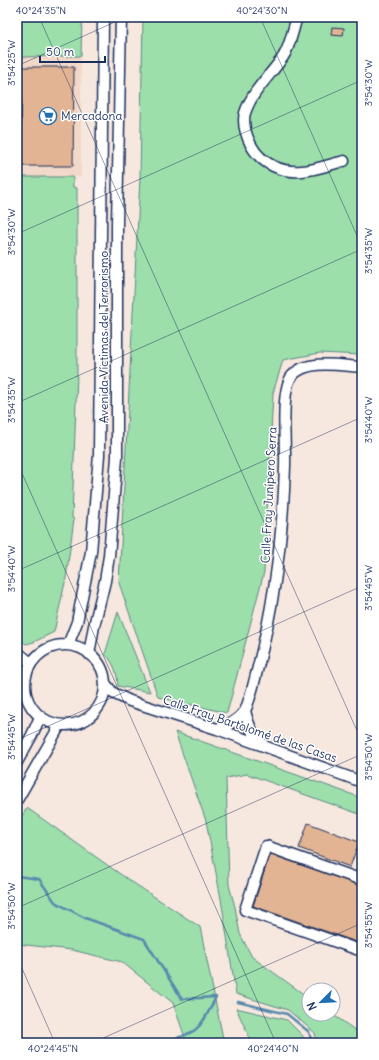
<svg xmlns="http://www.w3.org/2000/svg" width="379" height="1060" font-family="Delius,sans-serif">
<rect width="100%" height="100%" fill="#f7e8df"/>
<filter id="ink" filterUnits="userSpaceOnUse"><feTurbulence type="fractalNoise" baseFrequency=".025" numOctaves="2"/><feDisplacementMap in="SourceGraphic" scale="8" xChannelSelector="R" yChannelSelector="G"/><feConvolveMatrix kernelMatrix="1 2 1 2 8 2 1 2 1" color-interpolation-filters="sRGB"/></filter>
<g filter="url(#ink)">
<!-- built -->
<path fill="#f1d8c8" d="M81 56V177H17V57Z"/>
<!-- green -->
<path fill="#9cdfab" stroke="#5c8784" d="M17 17H82L81 56 17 57Z
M143 17H362V355L320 353 283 360 273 393 264 572 227 713 158 697 119 583 140 178Z
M17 177H73V187L77 188V373L72 518 74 519 66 578 54 632 34 642 26 644 17 638Z
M118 612 150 692 118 686C117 673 115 664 105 654Z
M175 732 362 798V815L247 774 226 778 229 885 235 907 240 934 252 957 309 998V1014H332L362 1035V1043H317L315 1033 288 1010 236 994 221 899 206 821Z
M27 808 120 874 200 927 224 1043H187L173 1003 122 962 72 950 17 944V823Z
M236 1008 287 1020 303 1036 304 1043H252Z"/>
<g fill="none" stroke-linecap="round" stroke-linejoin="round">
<!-- stream -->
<path stroke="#5989ae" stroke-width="2.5" d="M17 876 39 879 55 902 85 918 144 939 182 999 216 997C210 1008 205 1022 195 1030 185 1037 170 1040 159 1043
M238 1002 287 1014 309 1032 312 1043"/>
</g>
<!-- building -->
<path fill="#e3b493" stroke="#1b2f5e" d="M332 27 344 28 343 36 331 35Z
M22 67H74L73 166H21Z
M308 823 359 842 350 867 299 848Z
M270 854 362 886V944L253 906Z"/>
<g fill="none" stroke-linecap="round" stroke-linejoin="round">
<defs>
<path id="minor" d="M297 17C293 29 290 47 283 57 270 76 252 91 245 113 242 124 246 135 251 145 261 164 282 173 302 171 316 170 331 164 344 161
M68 645 77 622 91 552 99 455 103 17
M25 685a40 40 0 1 1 80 0a40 40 0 1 1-80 0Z
M17 652 31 663
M89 654 94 626 105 581 109 556 117 457V224L121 17
M105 683 113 693 130 701 217 729 362 782
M245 711C249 726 252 734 263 744
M217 729C229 725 237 721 245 711 251 697 254 682 258 667 275 600 283 535 285 466 286 446 280 390 292 376 307 358 341 366 362 367
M17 762 32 735 40 717
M17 800 60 725
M362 880 266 846 245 910 362 951
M17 1042 18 1043"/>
</defs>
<!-- minor casing -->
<use href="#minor" stroke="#1b2f5e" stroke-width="13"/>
<!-- minor -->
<use href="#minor" stroke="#fff" stroke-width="10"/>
</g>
</g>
<!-- ticks -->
<path fill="none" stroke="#1b2f5e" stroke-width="1" stroke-opacity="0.45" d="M39 17 362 742M260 17 362 247M17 66 126 17M17 234 362 80M17 403 362 249M17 462 276 1043M17 571 362 417M17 740 362 586M17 908 362 754M17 957 55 1043M92 1043 362 923"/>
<!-- icons -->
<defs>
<symbol id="supermarket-ring" viewBox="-11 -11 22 22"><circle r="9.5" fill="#fff" stroke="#1f6fb2" stroke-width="1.5"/><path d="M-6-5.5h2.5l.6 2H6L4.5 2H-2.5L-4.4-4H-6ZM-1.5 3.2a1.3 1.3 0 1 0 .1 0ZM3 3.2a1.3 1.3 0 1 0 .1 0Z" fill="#1f6fb2"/></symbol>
</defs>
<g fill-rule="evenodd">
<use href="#supermarket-ring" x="38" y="106" width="20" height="20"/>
</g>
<g text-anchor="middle" stroke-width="3" stroke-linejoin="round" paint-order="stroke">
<!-- poi labels -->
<g font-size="12" fill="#1b2f5e" stroke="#fff" text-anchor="start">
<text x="61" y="120">Mercadona</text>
</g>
<!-- street labels -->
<g font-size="12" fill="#1b2f5e" stroke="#fff">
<text transform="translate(104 337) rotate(-90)" y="4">Avenida Víctimas del Terrorismo</text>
<text transform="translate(269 495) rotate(-87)" y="4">Calle Fray Junípero Serra</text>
<text transform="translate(250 729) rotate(19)" y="4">Calle Fray Bartolomé de las Casas</text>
</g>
</g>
<!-- margin -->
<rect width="379" height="1060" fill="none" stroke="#fff" stroke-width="44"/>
<!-- north arrow -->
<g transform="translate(321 1002) rotate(246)"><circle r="19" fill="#ffffff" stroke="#a4acbf"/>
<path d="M0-3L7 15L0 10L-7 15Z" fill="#1f6fb2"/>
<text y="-6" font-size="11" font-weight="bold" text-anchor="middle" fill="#1b2f5e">N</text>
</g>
<!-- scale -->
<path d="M40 56v6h65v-6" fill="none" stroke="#1b2f5e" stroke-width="2"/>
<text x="46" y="56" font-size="12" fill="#1b2f5e" stroke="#ffffff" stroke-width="3" paint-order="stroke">50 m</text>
<rect x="22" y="22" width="335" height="1016" fill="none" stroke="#1b2f5e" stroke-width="1.5"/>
<g font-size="10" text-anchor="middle" fill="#1b2f5e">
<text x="41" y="14">40°24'35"N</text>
<text x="262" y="14">40°24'30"N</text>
<text transform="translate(11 63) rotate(-90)" y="4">3°54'25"W</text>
<text transform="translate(368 83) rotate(-90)" y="4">3°54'30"W</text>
<text transform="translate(11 232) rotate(-90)" y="4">3°54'30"W</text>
<text transform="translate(368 251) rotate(-90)" y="4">3°54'35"W</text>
<text transform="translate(11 400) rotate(-90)" y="4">3°54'35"W</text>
<text transform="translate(368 420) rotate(-90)" y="4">3°54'40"W</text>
<text transform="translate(11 569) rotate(-90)" y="4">3°54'40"W</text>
<text transform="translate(368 588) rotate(-90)" y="4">3°54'45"W</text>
<text transform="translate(11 737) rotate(-90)" y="4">3°54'45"W</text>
<text transform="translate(368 757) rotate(-90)" y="4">3°54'50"W</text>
<text transform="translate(11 906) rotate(-90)" y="4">3°54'50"W</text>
<text transform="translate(368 925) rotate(-90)" y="4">3°54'55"W</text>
<text x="53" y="1052">40°24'45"N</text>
<text x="273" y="1052">40°24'40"N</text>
</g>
</svg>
